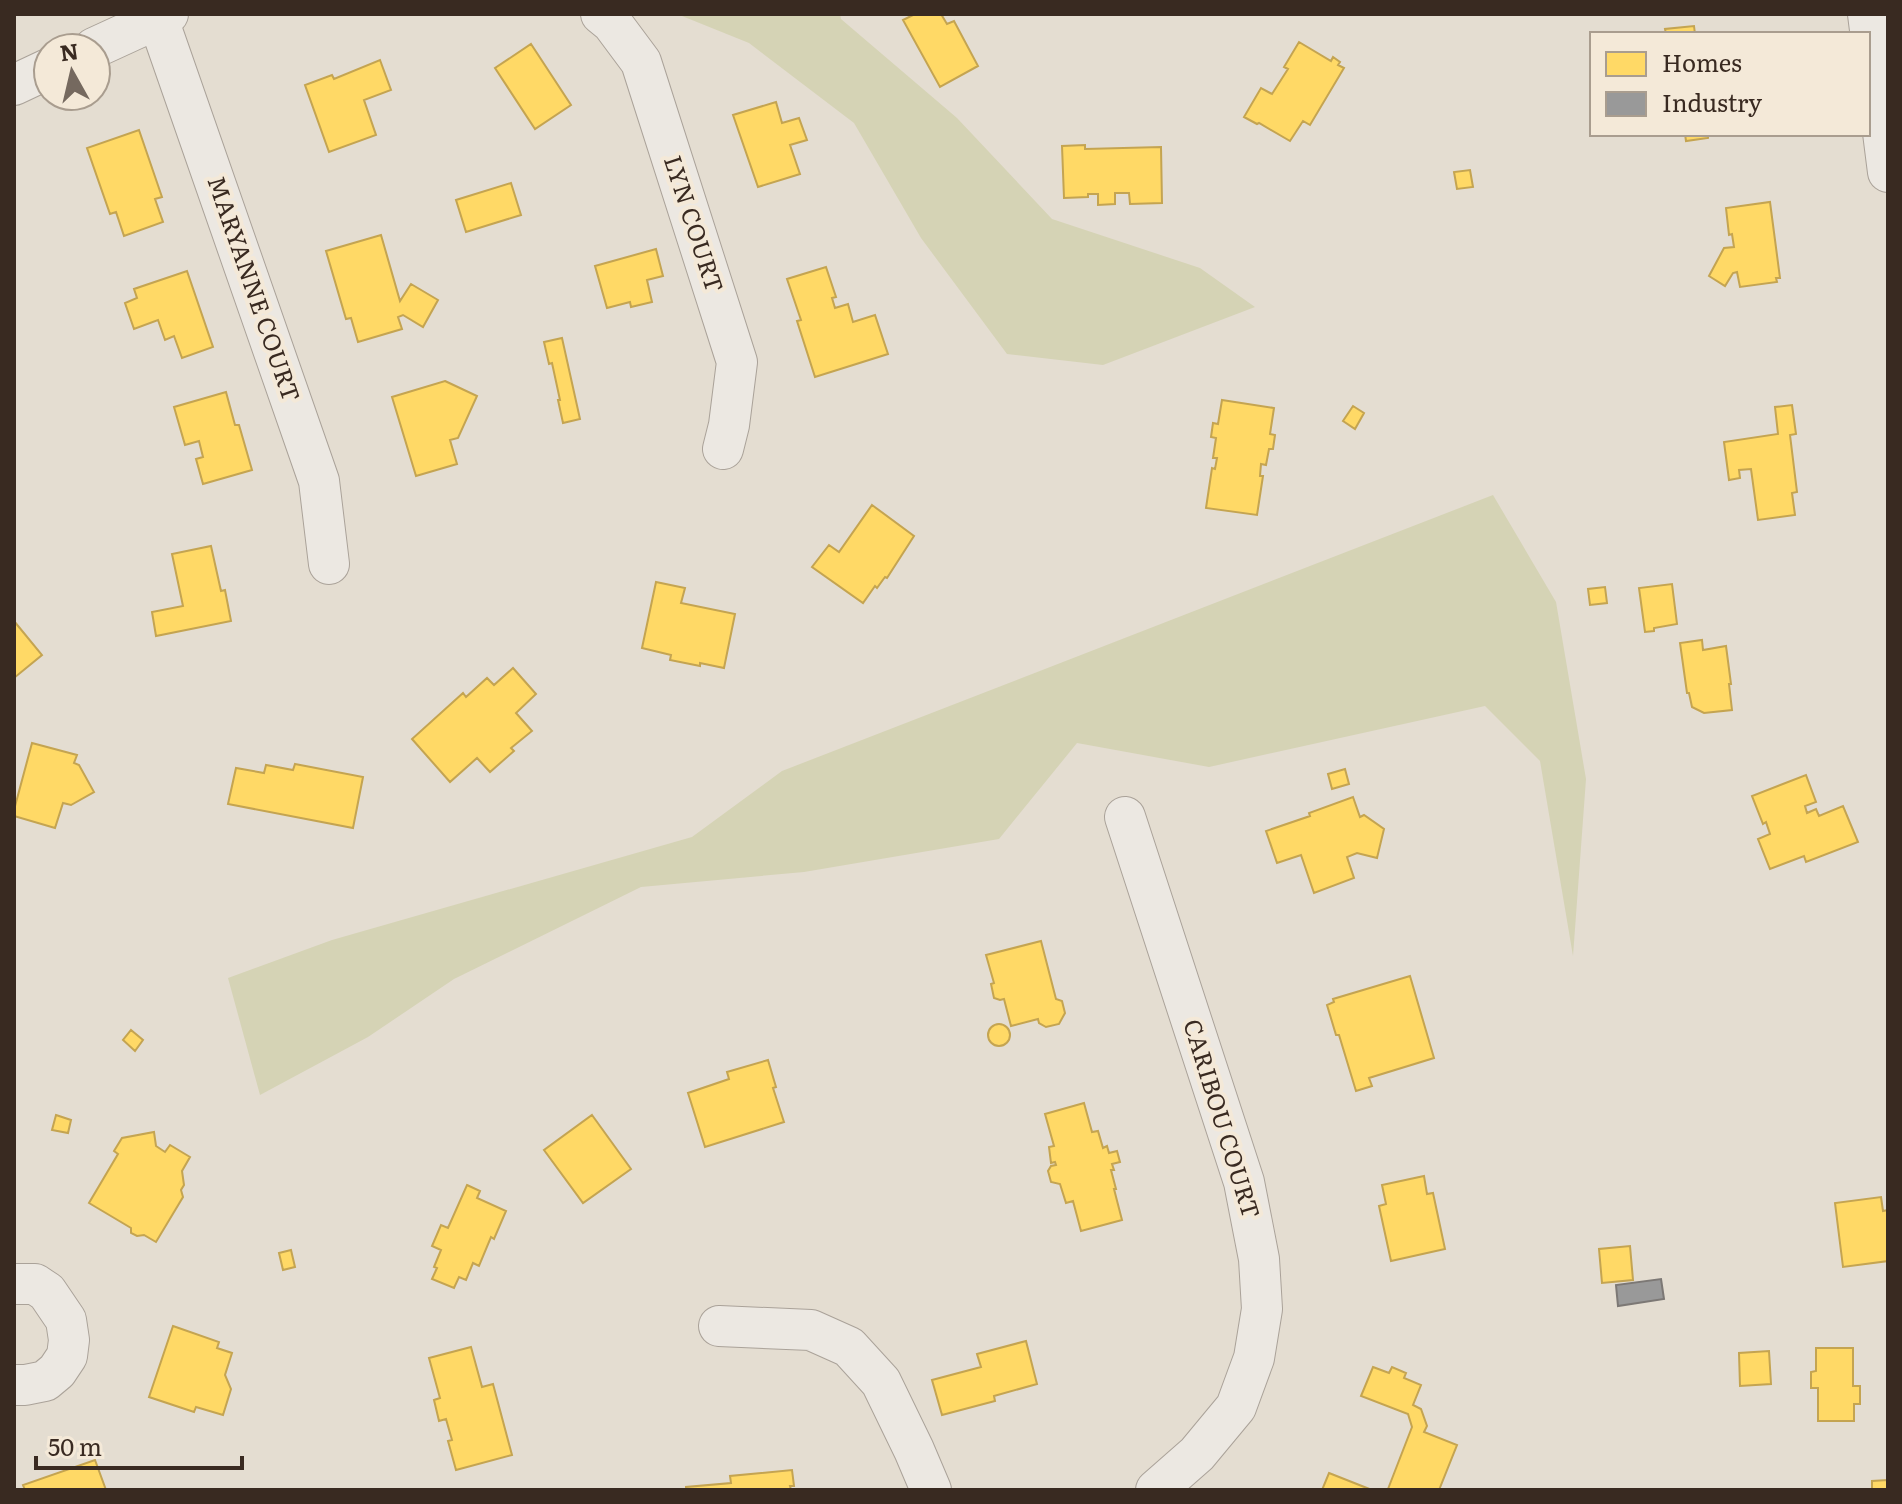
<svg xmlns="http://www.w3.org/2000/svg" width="1902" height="1504" font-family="Literata,serif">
<rect width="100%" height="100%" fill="#e4ddd1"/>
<!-- green -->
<path fill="#d5d3b5" d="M677 14H840L841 19 957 118 1052 219 1200 268 1255 307 1103 365 1007 354 921 238 854 123 749 43Z
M1493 495 1556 602 1586 779 1573 956 1540 761 1485 706 1209 767 1077 743 999 839 804 872 641 887 454 979 368 1037 260 1095 228 978 332 940 692 837 782 771Z"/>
<!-- homes -->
<path fill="#ffd966" stroke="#c4a451" stroke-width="2" d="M915 14H941L947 24 954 21 978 66 940 87 903 20Z
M1694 26 1695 34H1666L1665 29Z
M1299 42 1331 61 1333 57 1340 62 1338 65 1344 68 1310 125 1303 121 1290 141 1259 123 1257 124 1244 117 1261 88 1272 94 1288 69 1284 67Z
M531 44 571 105 535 129 495 68Z
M380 60 391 90 364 100 376 135 329 152 305 85 332 75 334 79Z
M776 102 782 123 799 118 807 140 790 145 800 174 758 187 733 115Z
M139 130 162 197 155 199 163 222 124 236 116 212 110 214 87 148Z
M1685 134H1708V138L1686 141Z
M1085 145V149L1161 147 1162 203 1130 204 1129 193H1115V204L1098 205V194H1088V197L1064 198 1062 146Z
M1470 170 1473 187 1457 189 1454 172Z
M511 183 521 215 466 232 456 200Z
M1770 202 1780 278H1776L1777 282 1740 287 1737 272 1733 273 1725 286 1709 276 1724 248 1734 247 1732 234 1729 235 1726 208Z
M381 235 400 301 411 284 438 300 423 327 403 315 398 317 402 329 358 342 351 318 346 319 326 251Z
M656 249 663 276 647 280 652 302 631 307 630 302 607 308 595 266Z
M826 267 836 297 832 298 835 308 848 304 853 322 875 315 888 354 815 377 797 321 801 320 787 279Z
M187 271 213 347 182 358 174 336 165 340 158 320 134 329 125 303 137 298 134 289Z
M562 338 580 419 563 423 558 400H560L552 363 549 364 544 342Z
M445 381 477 396 458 438 450 440 457 464 416 476 392 397Z
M226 392 235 425H239L252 470 203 484 196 459 203 457 199 441 185 445 174 407Z
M1222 400 1274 408 1270 434 1275 435 1273 449H1269L1266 465 1261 464 1260 476H1263L1257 515 1206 508 1212 468 1215 469 1217 458H1213L1216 438 1211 437 1213 423 1218 424Z
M1792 405 1796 434 1790 435 1797 492 1792 493 1795 515 1758 520 1751 469 1739 470 1740 478 1729 480 1724 442 1778 434 1775 407Z
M1353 406 1364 413 1355 429 1343 421Z
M872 505 914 536 887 578 885 577 877 588 875 586 863 603 812 567 829 545 839 552Z
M211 546 221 591 225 590 231 621 156 636 152 612 183 606 172 554Z
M656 582 685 588 681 603 735 614 724 668 700 663V666L670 660 671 655 642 648Z
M1672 584 1677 624 1654 628V631L1645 632 1639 588Z
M1605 587 1607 603 1590 605 1588 589Z
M14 621 42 655 14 678Z
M1702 640 1703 650 1726 646 1731 684H1729L1732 710 1704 713 1692 707 1689 693H1687L1680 643Z
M513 668 536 694 516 713 532 731 511 748 514 751 490 772 477 758 450 782 412 739 463 693 466 697 487 678 494 685Z
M32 743 77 755 74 763 79 765 94 792 71 805 63 803 55 828 14 816V810Z
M295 764 363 777 353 828 228 804 236 768 264 773 266 765 293 770Z
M1345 769 1349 784 1332 789 1328 774Z
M1806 775 1816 802 1805 806 1807 813 1816 809 1819 816 1843 806 1858 842 1806 862 1804 856 1770 869 1758 839 1770 834 1766 822 1763 824 1752 796Z
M1353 797 1360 817 1364 815 1384 829 1377 858 1357 853 1347 857 1354 878 1314 893 1301 855 1277 863 1266 831 1310 816 1309 813Z
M1041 941 1056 999 1062 1001 1065 1013 1059 1024 1046 1027 1039 1023 1038 1019 1011 1026 1004 999 1000 1000 994 998 991 984 994 983 986 955Z
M1410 976 1434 1058 1369 1078 1372 1086 1356 1091 1339 1035H1336L1327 1005 1334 1002 1333 999Z
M988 1035a11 11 0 1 1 22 0a11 11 0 1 1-22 0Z
M131 1030 143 1040 135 1051 123 1040Z
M768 1060 776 1087 773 1088 784 1122 705 1147 688 1093 729 1079 727 1072Z
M1084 1103 1092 1132 1098 1131 1103 1148 1107 1146 1109 1153 1117 1151 1120 1162 1112 1164 1114 1170H1111L1116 1189H1114L1122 1220 1081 1231 1073 1201 1066 1203 1060 1184 1051 1182 1048 1171 1051 1166 1056 1165 1055 1162 1051 1163 1049 1147 1054 1146 1045 1114Z
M56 1115 71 1120 68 1133 52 1130Z
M592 1115 631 1169 583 1203 544 1150Z
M154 1132 156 1146 165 1152 170 1145 190 1157 182 1171 184 1185 181 1190 183 1197 156 1242 144 1235 137 1236 131 1233V1228L89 1203 118 1154 114 1151 122 1138Z
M1424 1176 1427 1194 1433 1193 1445 1249 1391 1261 1379 1206 1386 1204 1382 1185Z
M467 1185 480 1191 477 1198 506 1211 494 1239 491 1237 479 1266 473 1263 466 1280 459 1277 454 1288 432 1279 437 1268 434 1267 441 1250 432 1246 441 1225 448 1228Z
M1881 1197 1883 1211 1888 1210V1261L1843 1267 1835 1203Z
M1630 1246 1633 1280 1602 1283 1599 1249Z
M291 1250 295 1267 283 1270 279 1253Z
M173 1326 219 1342 217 1348 232 1353 225 1375 231 1389 223 1415 196 1407 194 1412 149 1397Z
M1026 1341 1037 1384 994 1396 995 1401 942 1415 932 1380 981 1367 977 1354Z
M471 1347 482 1387 493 1384 512 1455 456 1470 448 1441 452 1440 446 1419 439 1421 434 1400 440 1398 429 1358Z
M1816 1348H1853V1386H1860V1404H1854V1421H1818V1388H1811V1372L1816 1371Z
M1769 1351 1771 1384 1740 1386 1739 1353Z
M1373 1367 1389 1373 1392 1367 1406 1373 1404 1378 1421 1385 1413 1405 1421 1409 1427 1426 1424 1432 1457 1445 1439 1490H1383L1388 1489 1412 1427 1408 1414 1361 1396Z
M95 1460 106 1490H25L23 1485Z
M792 1470 794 1486H790L791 1490H686V1487L731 1483 730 1476Z
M1329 1473 1372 1490H1322Z
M1888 1480V1490H1872V1481Z"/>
<!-- industry -->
<path fill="#999" stroke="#7c7875" stroke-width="2" d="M1661 1279 1664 1299 1618 1306 1616 1285Z"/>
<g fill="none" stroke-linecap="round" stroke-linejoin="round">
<defs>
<path id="minor" d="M601 14 612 23 641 62 737 362 729 425 723 449
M1868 14 1888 172
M158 19 319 481 329 564
M94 48 168 14
M14 85 48 69
M1125 817 1244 1182 1259 1259 1262 1309 1254 1358 1236 1407 1197 1454 1156 1490
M14 1284H35L47 1292 66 1320 69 1340 67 1356 57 1371 45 1381 25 1385H14
M719 1326 811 1330 849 1347 881 1382 914 1450 931 1490"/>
</defs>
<!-- minor casing -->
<use href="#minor" stroke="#aaa299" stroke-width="42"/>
<!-- minor -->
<use href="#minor" stroke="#ece8e2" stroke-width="40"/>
</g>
<g text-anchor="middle" stroke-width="8" stroke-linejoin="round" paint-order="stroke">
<!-- street labels -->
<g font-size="24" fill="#392a21" stroke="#f4e9d8">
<text transform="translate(693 224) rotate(72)" y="8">LYN COURT</text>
<text transform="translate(253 289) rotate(71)" y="8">MARYANNE COURT</text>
<text transform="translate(1221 1119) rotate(73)" y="8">CARIBOU COURT</text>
</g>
</g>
<!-- border -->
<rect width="1902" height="1504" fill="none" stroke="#392a21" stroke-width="32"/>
<!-- legend -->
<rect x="1590" y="32" width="280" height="104" fill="#f4e9d8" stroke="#a99d8f" stroke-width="2"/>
<rect x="1606" y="52" width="40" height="24" fill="#ffd966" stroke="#a99d8f" stroke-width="2"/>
<text x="1662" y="72" font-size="24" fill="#392a21">Homes</text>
<rect x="1606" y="92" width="40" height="24" fill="#999999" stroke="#a99d8f" stroke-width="2"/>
<text x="1662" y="112" font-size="24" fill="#392a21">Industry</text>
<!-- north arrow -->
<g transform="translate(72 72) rotate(352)"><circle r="38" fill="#f4e9d8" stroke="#a99d8f" stroke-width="2"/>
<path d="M0-6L14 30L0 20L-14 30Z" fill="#75695f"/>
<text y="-12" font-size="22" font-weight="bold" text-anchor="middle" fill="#392a21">N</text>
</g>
<!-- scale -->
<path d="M36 1456v12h206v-12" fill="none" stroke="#392a21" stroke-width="4"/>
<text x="48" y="1456" font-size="24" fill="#392a21" stroke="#f4e9d8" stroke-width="6" paint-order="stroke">50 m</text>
</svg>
